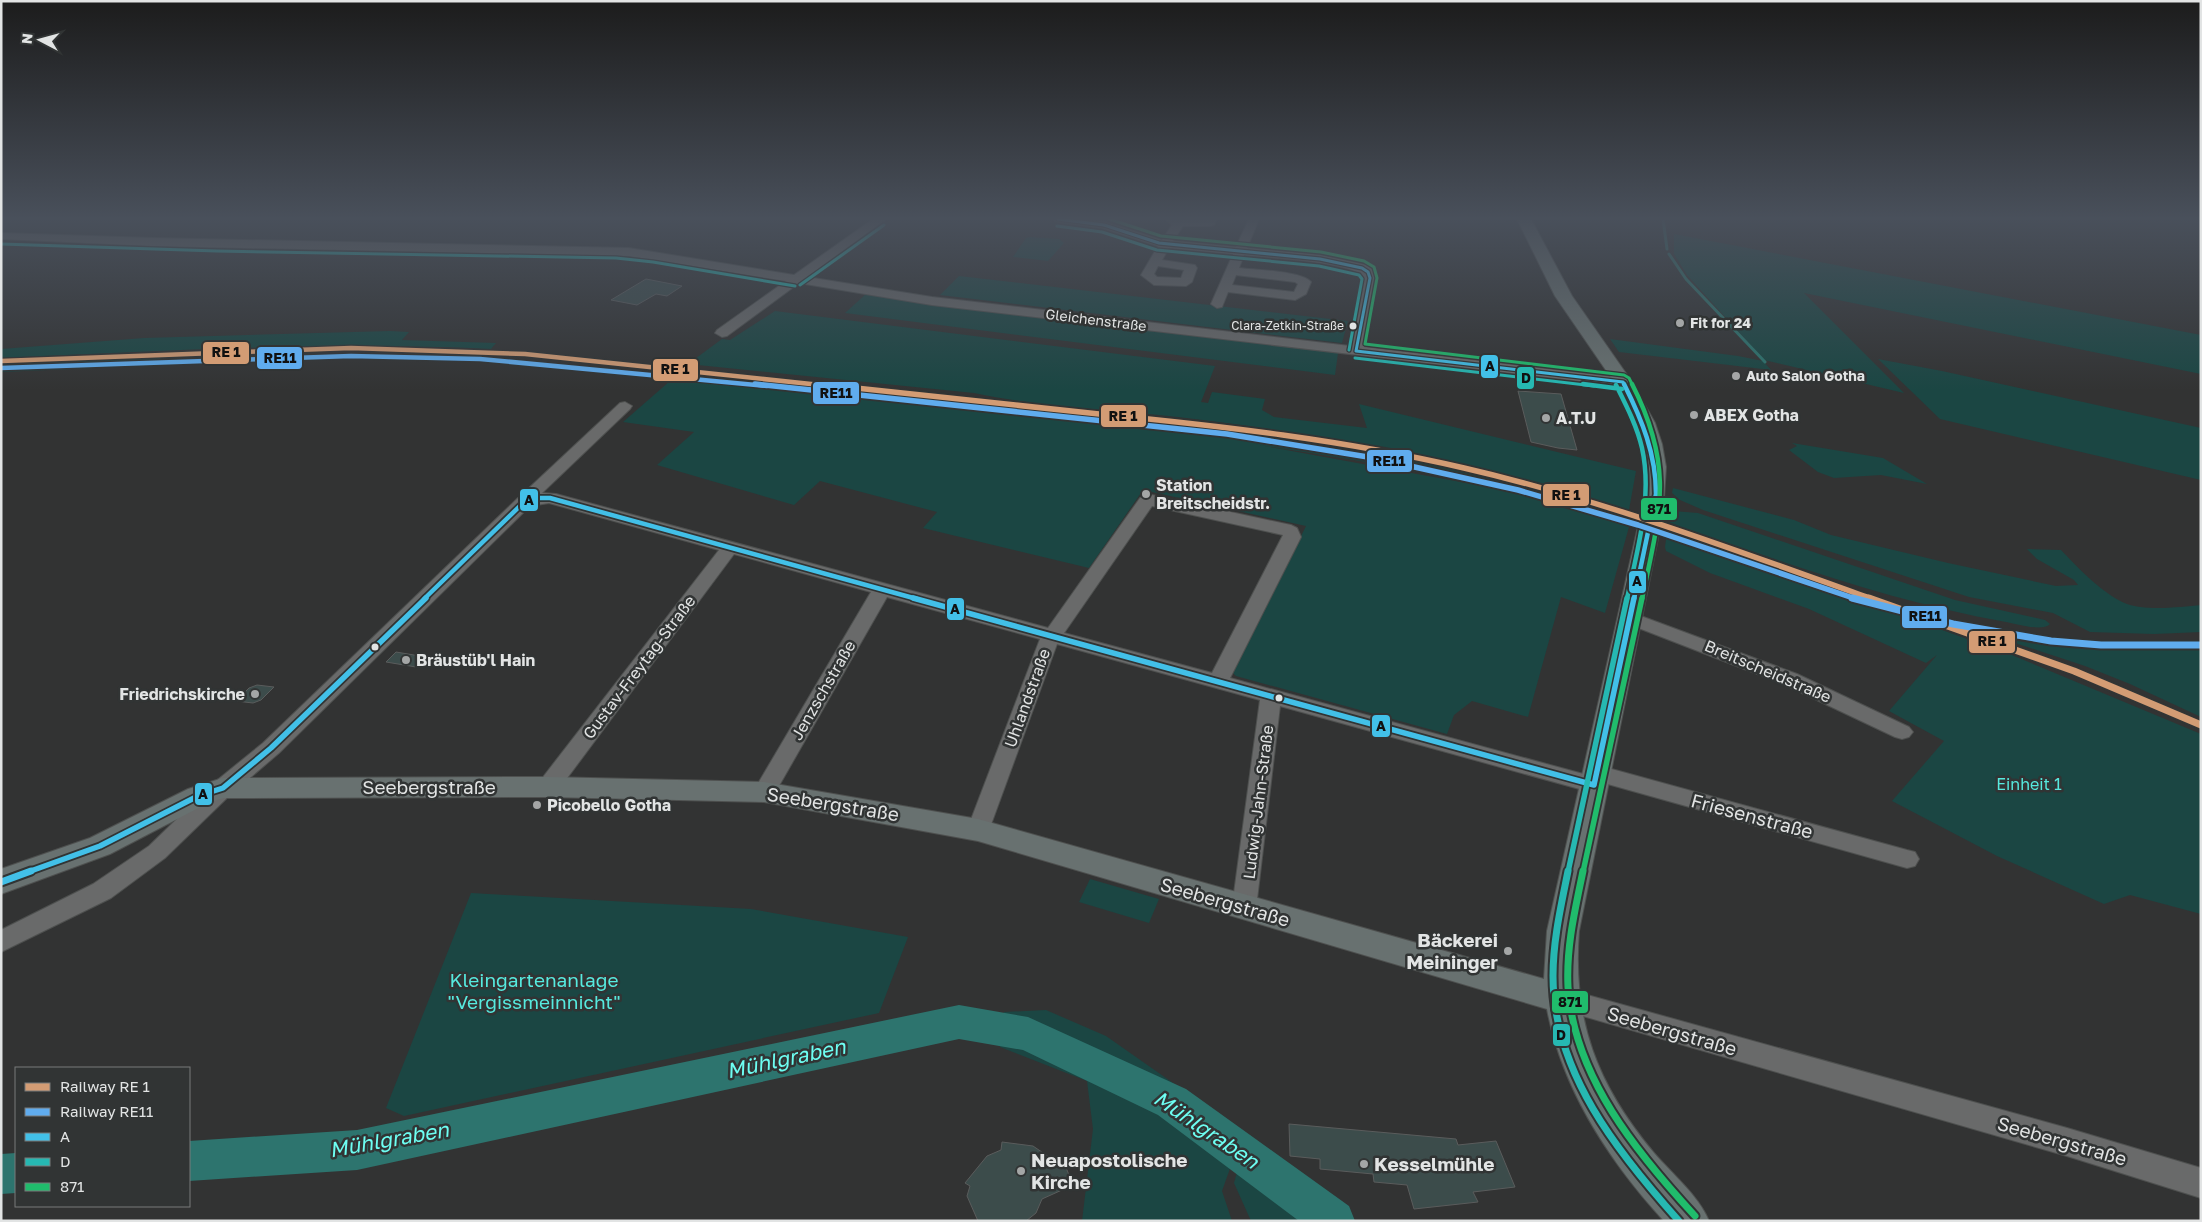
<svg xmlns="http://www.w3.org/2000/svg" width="2202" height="1222" font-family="'Golos Text',sans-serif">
<rect width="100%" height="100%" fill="#323333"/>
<!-- green -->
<path fill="#1b4643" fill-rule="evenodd" d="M1674 234 2201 335V374L1804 293 1904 393 1764 360 1687 275 1674 254Z
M1030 237 1059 239 1064 243 1048 261 1013 257 1026 238Z
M959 276 1348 321 1342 343 940 295Z
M866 294 1338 353 1335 375 845 313Z
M775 311 1215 366 1201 402 1208 403 1212 392 1265 399 1262 410 1274 417 1367 428 1359 404 1636 471 1629 510C1565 491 1501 472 1435 458 1358 442 1281 430 1203 420 1127 410 1049 409 974 393L688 364 722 339 730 340Z
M390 331 409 332 402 340 496 343 491 349C327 341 165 351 1 358V349L144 338Z
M1610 339 1738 356 1763 361 1771 370 1619 352Z
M164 357 142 366 1 372V365Z
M1878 359 1942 371 2201 428V480L1940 419Z
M678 374 977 408 958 404 960 401C1096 417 1236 426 1371 452 1455 468 1538 490 1620 515L1624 517 1616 523 1629 527 1605 613 1561 597 1528 717 1472 701 1454 715 1447 734 1236 676 1233 673 1306 526 1143 490 1089 568 923 528 937 512 820 481 794 505 657 465 694 432 623 422ZM1254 444 1379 464 1488 487Z
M1792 443 1883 458 1927 484 1881 475 1834 478 1818 472 1789 450 1797 446Z
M1673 488 1794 520 1831 535 1948 563 2056 586 2078 585 2074 580 2037 559 2027 549 2061 550C2077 567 2105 596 2127 604 2145 611 2181 607 2201 605V632L2154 634 2090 632 2053 613 1969 597 1703 510 1680 500 1672 493Z
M1673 511 1698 513 1955 600 2045 620 2050 624C2042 632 2017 624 2006 622 1894 602 1786 563 1678 526L1669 522 1667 518Z
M1667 532 2007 653 2201 734V914L2130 895 2104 904 1997 856 1892 801 1944 741 1889 711 1937 655 1926 663 1809 609 1710 573 1666 551 1665 547Z
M1942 619C2027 635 2113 650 2201 643V717L2130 684 2085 666Z
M1090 879 1159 899 1149 923 1079 902Z
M471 893 751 909 908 937 879 1013 404 1116 386 1108Z
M1046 1010 1106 1036 1243 1132 1222 1191 1232 1221H1082L1093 1129 1087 1081 1000 1047 1004 1012Z
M1239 1165 1311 1221H1251L1234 1183Z"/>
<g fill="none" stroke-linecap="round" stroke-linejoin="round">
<!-- stream -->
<path stroke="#2d746e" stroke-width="3" d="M1663 219 1667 249
M1669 254 1686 279 1765 362"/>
<!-- river -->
<path fill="#2d746e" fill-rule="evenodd" d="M959 1005 1028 1017 1186 1089 1349 1206 1355 1221H1299L1158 1115 1023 1050 959 1039 357 1170 189 1181V1141L357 1130Z
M16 1153V1193L1 1194V1154Z"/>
</g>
<!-- building -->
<path fill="#3c4c4b" stroke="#5a5c5c" d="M646 279 682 286 667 296 656 294 637 305 611 300Z
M1518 391 1561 394 1577 450 1558 448 1531 442Z
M396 652 426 657 416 667 386 662Z
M257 685 274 687 261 700 253 703 236 701 249 688Z
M1289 1124 1456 1139 1458 1145 1496 1141 1515 1187 1473 1192 1478 1202 1414 1209 1407 1185 1374 1182 1373 1174 1320 1169V1159L1290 1156Z
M1002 1142 1033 1146 1052 1159 1061 1155 1073 1185 1042 1199 1036 1213 1026 1221H978L967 1196 970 1186 965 1183 987 1156 1001 1150Z"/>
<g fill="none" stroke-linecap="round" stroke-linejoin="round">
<defs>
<path id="minor" d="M873 219H886L807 277 932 297 1350 346 1364 278C1359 262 1263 257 1244 255L1239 268C1254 270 1302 271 1311 282L1306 294 1295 300 1228 292 1222 307 1217 308 1211 304 1233 254 1169 248 1162 260 1195 265 1197 268 1192 282 1186 286 1154 285 1141 275 1158 246 1102 228 1058 222 1052 219 1104 222 1162 240 1172 225 1166 219H1217L1214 225 1210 226H1183L1173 241 1236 247 1249 219H1259L1247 248 1320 255 1366 265 1372 269 1376 278 1364 347 1623 378 1630 382 1623 386 932 305 799 283 727 336 722 337 715 333 717 330 786 281 629 256 153 246 1 239V233L153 238 629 248 794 275ZM1158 266 1184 270 1181 278 1157 277 1154 274ZM1236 275 1295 282 1298 284 1294 292 1232 285Z
M625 402 632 406 630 409 542 493 556 494 1048 628 1140 498 1152 495 1291 525 1297 528 1301 537 1230 678 1587 775 1589 767 1597 765 1907 850 1915 852 1919 859 1915 866 1907 868 1604 783 1602 791 1594 793 1280 706 1256 908 1253 915 1244 918 1235 915 1232 908 1260 700 1057 644 989 830 986 836 978 839 970 836 967 830 1040 639 887 597 772 798 764 800 756 798 753 792 871 592 734 554 556 793 548 795 540 793 537 787 540 781 719 550 549 503 530 506 279 753 231 794 165 858 111 898 1 952V930L93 884 149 846 215 782 263 743 518 498 526 495 528 489 620 403ZM1152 506 1283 535 1212 673 1064 633Z
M1630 612 1797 674 1909 727 1913 732 1909 737 1902 739 1895 737 1783 684 1623 622 1621 618 1623 614Z
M1562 988 2067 1128 2201 1168V1198L2067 1156 1562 1010 1553 1007 1549 999 1553 991Z"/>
<path id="major" d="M1517 219H1531L1572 296 1632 382 1655 423 1662 444 1666 467 1663 513 1579 931C1572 1020 1597 1085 1654 1153 1672 1174 1698 1195 1709 1221H1664C1610 1162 1562 1089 1547 1009L978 841 764 802 548 797 224 798 208 803 110 854 1 894V869L90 838 188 789 223 778 548 777 764 782 978 819 1544 979 1547 931 1641 513 1646 467 1642 444 1635 423 1614 382 1555 296Z"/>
</defs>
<!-- minor casing -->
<use href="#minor" stroke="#4e504f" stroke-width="2"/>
<!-- major casing -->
<use href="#major" stroke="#4e504f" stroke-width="2"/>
<!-- minor -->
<use href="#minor" fill="#696a6a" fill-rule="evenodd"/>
<!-- major -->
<use href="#major" fill="#687170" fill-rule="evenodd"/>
<defs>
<path id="bus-1-far3" d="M1058 219 1104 225 1159 243 1320 259 1362 268 1368 272 1370 278 1356 351
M1356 351 1623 382
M1623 382 1625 386"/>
<path id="bus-1-far2" d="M1624 384C1642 420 1656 454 1656 494L1634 599
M424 599 524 502 534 498H550L917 599"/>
<path id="bus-1-far1" d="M913 598 1594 785
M1594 785 1634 598
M28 872 100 846 198 796 223 788 271 748 426 598"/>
<path id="bus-1" d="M1 882 31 871"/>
<path id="bus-2-far3" d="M1057 226 1102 232 1157 250 1319 266 1359 275 1362 279 1349 350
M1 244 217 251 616 258 653 262 795 286
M800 285 884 225
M1355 358 1594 386"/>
<path id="bus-2-far2" d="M1583 384 1622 389
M1616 385C1626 405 1637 426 1642 448 1653 498 1637 550 1627 599"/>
<path id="bus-2-far1" d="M1568 872 1627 598"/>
<path id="bus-2" d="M1568 871C1561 906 1553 940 1553 976 1553 1072 1618 1153 1679 1221"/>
<path id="bus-3-far3" d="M1109 219 1161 236 1321 252 1364 261 1374 267 1377 278 1365 344 1624 375 1629 378 1633 386"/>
<path id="bus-3-far2" d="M1632 384C1675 468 1660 512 1642 599"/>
<path id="bus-3-far1" d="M1583 872 1642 598"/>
<path id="bus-3" d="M1583 871C1575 910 1566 947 1568 987 1574 1077 1637 1153 1695 1216"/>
</defs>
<!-- bus-1-far3 casing -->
<use href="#bus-1-far3" stroke="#313434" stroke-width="5.5"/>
<!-- bus-1-far2 casing -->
<use href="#bus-1-far2" stroke="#313434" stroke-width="8"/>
<!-- bus-1-far1 casing -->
<use href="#bus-1-far1" stroke="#313434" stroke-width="9"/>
<!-- bus-1 casing -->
<use href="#bus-1" stroke="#313434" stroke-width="11"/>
<!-- bus-2-far3 casing -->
<use href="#bus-2-far3" stroke="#313434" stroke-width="5.5"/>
<!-- bus-2-far2 casing -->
<use href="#bus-2-far2" stroke="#313434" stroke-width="8"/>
<!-- bus-2-far1 casing -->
<use href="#bus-2-far1" stroke="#313434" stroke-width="9"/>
<!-- bus-2 casing -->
<use href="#bus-2" stroke="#313434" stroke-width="11"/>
<!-- bus-3-far3 casing -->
<use href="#bus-3-far3" stroke="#313434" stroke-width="5.5"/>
<!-- bus-3-far2 casing -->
<use href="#bus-3-far2" stroke="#313434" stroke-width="8"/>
<!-- bus-3-far1 casing -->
<use href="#bus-3-far1" stroke="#313434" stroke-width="9"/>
<!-- bus-3 casing -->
<use href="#bus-3" stroke="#313434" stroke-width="11"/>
<!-- bus-1-far3 -->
<use href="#bus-1-far3" stroke="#42c0e8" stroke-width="3"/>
<!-- bus-1-far2 -->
<use href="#bus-1-far2" stroke="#42c0e8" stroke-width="4.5"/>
<!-- bus-1-far1 -->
<use href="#bus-1-far1" stroke="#42c0e8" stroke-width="5.5"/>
<!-- bus-1 -->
<use href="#bus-1" stroke="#42c0e8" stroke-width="7"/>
<!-- bus-2-far3 -->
<use href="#bus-2-far3" stroke="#26b8b2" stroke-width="3"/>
<!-- bus-2-far2 -->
<use href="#bus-2-far2" stroke="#26b8b2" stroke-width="4.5"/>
<!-- bus-2-far1 -->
<use href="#bus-2-far1" stroke="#26b8b2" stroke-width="5.5"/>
<!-- bus-2 -->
<use href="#bus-2" stroke="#26b8b2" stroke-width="7"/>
<!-- bus-3-far3 -->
<use href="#bus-3-far3" stroke="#20bc6c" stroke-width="3"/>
<!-- bus-3-far2 -->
<use href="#bus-3-far2" stroke="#20bc6c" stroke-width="4.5"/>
<!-- bus-3-far1 -->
<use href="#bus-3-far1" stroke="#20bc6c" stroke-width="5.5"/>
<!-- bus-3 -->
<use href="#bus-3" stroke="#20bc6c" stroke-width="7"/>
<defs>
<path id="rail-1-far2" d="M1 361 351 348 525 354 830 386"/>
<path id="rail-1-far1" d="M818 384C912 394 1006 404 1099 414 1222 426 1344 440 1464 468 1603 500 1738 551 1872 599"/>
<path id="rail-1" d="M1869 598 2074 671 2201 725"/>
<path id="rail-2-far2" d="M1 368 351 356 480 359 767 386"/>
<path id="rail-2-far1" d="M755 384 1227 434 1374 458 1518 490 1638 525 1856 599"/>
<path id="rail-2" d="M1852 598 1953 624 2051 641 2101 645H2201"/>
</defs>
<!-- rail-1-far2 casing -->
<use href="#rail-1-far2" stroke="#313434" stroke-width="7"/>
<!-- rail-1-far1 casing -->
<use href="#rail-1-far1" stroke="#313434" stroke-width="9"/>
<!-- rail-1 casing -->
<use href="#rail-1" stroke="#313434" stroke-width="11"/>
<!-- rail-2-far2 casing -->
<use href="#rail-2-far2" stroke="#313434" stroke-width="7"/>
<!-- rail-2-far1 casing -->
<use href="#rail-2-far1" stroke="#313434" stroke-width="9"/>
<!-- rail-2 casing -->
<use href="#rail-2" stroke="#313434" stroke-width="11"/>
<!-- rail-1-far2 -->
<use href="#rail-1-far2" stroke="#d39c74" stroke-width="4.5"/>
<!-- rail-1-far1 -->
<use href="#rail-1-far1" stroke="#d39c74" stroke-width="5.5"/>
<!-- rail-1 -->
<use href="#rail-1" stroke="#d39c74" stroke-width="7"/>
<!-- rail-2-far2 -->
<use href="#rail-2-far2" stroke="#60acee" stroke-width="4.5"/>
<!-- rail-2-far1 -->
<use href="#rail-2-far1" stroke="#60acee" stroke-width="5.5"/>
<!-- rail-2 -->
<use href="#rail-2" stroke="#60acee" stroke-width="7"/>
</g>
<!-- sky -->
<linearGradient id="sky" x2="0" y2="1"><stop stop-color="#1c1c1c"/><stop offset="0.56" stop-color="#49505b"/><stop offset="1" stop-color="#49505b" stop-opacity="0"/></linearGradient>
<rect width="2202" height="390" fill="url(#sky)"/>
<!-- markers -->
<g fill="#a4a6a6" stroke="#313434" stroke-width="2">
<circle cx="1680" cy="323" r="5"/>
<circle cx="1736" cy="376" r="5"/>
<circle cx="1694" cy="415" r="5"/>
<circle cx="1546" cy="418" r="5"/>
<circle cx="1146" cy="494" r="5"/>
<circle cx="406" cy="660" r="5"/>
<circle cx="255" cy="694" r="5"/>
<circle cx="537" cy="805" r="5"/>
<circle cx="1508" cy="951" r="5"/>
<circle cx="1364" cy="1164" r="5"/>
<circle cx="1021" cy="1171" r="5"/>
</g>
<g fill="#e2e4e4" stroke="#313434" stroke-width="2">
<circle cx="1353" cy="326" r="4.5"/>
<circle cx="375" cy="647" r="4.5"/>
<circle cx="1279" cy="698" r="4.5"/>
</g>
<g text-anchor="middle" stroke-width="5" stroke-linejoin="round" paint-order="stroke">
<!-- far-bus labels -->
<g font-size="12" fill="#e2e4e4" stroke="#313434" text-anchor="end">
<text x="1344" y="330">Clara-Zetkin-Straße</text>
</g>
<!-- far-street labels -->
<g font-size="14" fill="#e2e4e4" stroke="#313434">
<text transform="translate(1096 320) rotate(7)" y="5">Gleichenstraße</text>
</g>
<!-- far-poi labels -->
<g font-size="14" font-weight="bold" fill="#e2e4e4" stroke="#313434" text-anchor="start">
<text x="1690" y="328">Fit for 24</text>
<text x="1746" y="381">Auto Salon Gotha</text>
</g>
<!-- poi labels -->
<g font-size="16" font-weight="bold" fill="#e2e4e4" stroke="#313434" text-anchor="start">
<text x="1704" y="421">ABEX Gotha</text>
<text x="1556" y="424">A.T.U</text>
<text x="1156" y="491">Station<tspan x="1156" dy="18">Breitscheidstr.</tspan></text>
<text x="416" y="666">Bräustüb'l Hain</text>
<text x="245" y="700" text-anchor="end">Friedrichskirche</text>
<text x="547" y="811">Picobello Gotha</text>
</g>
<!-- street labels -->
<g font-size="16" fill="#e2e4e4" stroke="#313434">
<text transform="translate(639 667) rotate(-53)" y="6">Gustav-Freytag-Straße</text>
<text transform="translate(1768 671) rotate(23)" y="6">Breitscheidstraße</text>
<text transform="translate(823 690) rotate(-60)" y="6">Jenzschstraße</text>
<text transform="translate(1027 698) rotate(-70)" y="6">Uhlandstraße</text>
<text transform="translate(1258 802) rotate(-83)" y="6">Ludwig-Jahn-Straße</text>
</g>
<!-- park labels -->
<g font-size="16" fill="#56eadf" stroke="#313434">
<text x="2029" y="790">Einheit 1</text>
</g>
<!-- near-street labels -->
<g font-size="19" fill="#e2e4e4" stroke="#313434">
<text x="429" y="794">Seebergstraße</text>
<text transform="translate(833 804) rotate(9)" y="7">Seebergstraße</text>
<text transform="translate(1752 816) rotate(15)" y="7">Friesenstraße</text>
<text transform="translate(1225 902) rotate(16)" y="7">Seebergstraße</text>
<text transform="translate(1672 1031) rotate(16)" y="7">Seebergstraße</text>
<text transform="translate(2062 1141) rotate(16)" y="7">Seebergstraße</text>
</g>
<!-- near-poi labels -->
<g font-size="19" font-weight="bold" fill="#e2e4e4" stroke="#313434" text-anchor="start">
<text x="1498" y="947" text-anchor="end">Bäckerei<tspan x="1498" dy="22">Meininger</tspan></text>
<text x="1031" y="1167">Neuapostolische<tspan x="1031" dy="22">Kirche</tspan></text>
<text x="1374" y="1171">Kesselmühle</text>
</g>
<!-- near-park labels -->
<g font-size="19" fill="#56eadf" stroke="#313434">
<text x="534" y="987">Kleingartenanlage<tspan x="534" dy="22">"Vergissmeinnicht"</tspan></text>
</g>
<!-- near-water labels -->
<g font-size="21" font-style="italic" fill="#6dfef2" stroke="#313434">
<text transform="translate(786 1059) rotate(-12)" y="7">Mühlgraben</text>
<text transform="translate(1206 1130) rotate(34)" y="7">Mühlgraben</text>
<text transform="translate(389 1140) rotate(-10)" y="7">Mühlgraben</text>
</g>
</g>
<g stroke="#313434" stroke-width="2">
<rect x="202" y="341" width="48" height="24" rx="5" fill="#d39c74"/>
<rect x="256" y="346" width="47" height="24" rx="5" fill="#60acee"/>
<rect x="1480" y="354" width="19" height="25" rx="5" fill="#42c0e8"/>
<rect x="652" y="358" width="47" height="24" rx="5" fill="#d39c74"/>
<rect x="1516" y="366" width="19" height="24" rx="5" fill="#26b8b2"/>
<rect x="812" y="381" width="48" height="24" rx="5" fill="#60acee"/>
<rect x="1100" y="404" width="47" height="24" rx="5" fill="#d39c74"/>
<rect x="1366" y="449" width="47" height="24" rx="5" fill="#60acee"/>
<rect x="1542" y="483" width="48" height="24" rx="5" fill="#d39c74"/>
<rect x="519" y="488" width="20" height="24" rx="5" fill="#42c0e8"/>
<rect x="1640" y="497" width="38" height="24" rx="5" fill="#20bc6c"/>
<rect x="1628" y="570" width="19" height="24" rx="5" fill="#42c0e8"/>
<rect x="946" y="597" width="19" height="24" rx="5" fill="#42c0e8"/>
<rect x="1901" y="605" width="47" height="24" rx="5" fill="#60acee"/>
<rect x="1968" y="630" width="48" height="24" rx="5" fill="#d39c74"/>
<rect x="1371" y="714" width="20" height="24" rx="5" fill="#42c0e8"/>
<rect x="194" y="782" width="19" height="24" rx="5" fill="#42c0e8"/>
<rect x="1551" y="990" width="38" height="24" rx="5" fill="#20bc6c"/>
<rect x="1552" y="1023" width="19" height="24" rx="5" fill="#26b8b2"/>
</g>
<g font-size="14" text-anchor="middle" font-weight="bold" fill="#111">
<text x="226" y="357">RE 1</text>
<text x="280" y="363">RE11</text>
<text x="1490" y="371">A</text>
<text x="675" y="374">RE 1</text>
<text x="1526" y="383">D</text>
<text x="836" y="398">RE11</text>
<text x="1123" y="421">RE 1</text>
<text x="1389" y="466">RE11</text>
<text x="1566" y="500">RE 1</text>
<text x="529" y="505">A</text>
<text x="1659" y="514">871</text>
<text x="1637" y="586">A</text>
<text x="955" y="614">A</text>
<text x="1925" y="621">RE11</text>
<text x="1992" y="646">RE 1</text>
<text x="1381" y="731">A</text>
<text x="203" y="799">A</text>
<text x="1570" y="1007">871</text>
<text x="1561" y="1040">D</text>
</g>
<!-- border -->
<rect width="2202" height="1222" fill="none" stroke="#e2e4e4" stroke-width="5"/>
<!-- legend -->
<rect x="15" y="1067" width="175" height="140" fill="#313434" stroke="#787a7a"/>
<rect x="25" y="1083" width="25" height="8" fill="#d39c74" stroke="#787a7a"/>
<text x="60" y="1092" font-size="15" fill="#e2e4e4">Railway RE 1</text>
<rect x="25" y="1108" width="25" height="8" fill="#60acee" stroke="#787a7a"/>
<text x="60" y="1117" font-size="15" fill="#e2e4e4">Railway RE11</text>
<rect x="25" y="1133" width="25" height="8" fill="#42c0e8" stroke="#787a7a"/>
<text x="60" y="1142" font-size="15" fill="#e2e4e4">A</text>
<rect x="25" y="1158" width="25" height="8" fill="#26b8b2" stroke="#787a7a"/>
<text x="60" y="1167" font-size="15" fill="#e2e4e4">D</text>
<rect x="25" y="1183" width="25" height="8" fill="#20bc6c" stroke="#787a7a"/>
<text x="60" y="1192" font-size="15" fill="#e2e4e4">871</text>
<!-- north arrow -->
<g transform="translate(40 40) rotate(276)" stroke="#313434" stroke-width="4" paint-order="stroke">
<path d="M0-4L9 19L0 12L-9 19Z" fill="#e2e4e4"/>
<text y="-8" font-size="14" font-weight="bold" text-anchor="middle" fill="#e2e4e4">N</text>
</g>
</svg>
